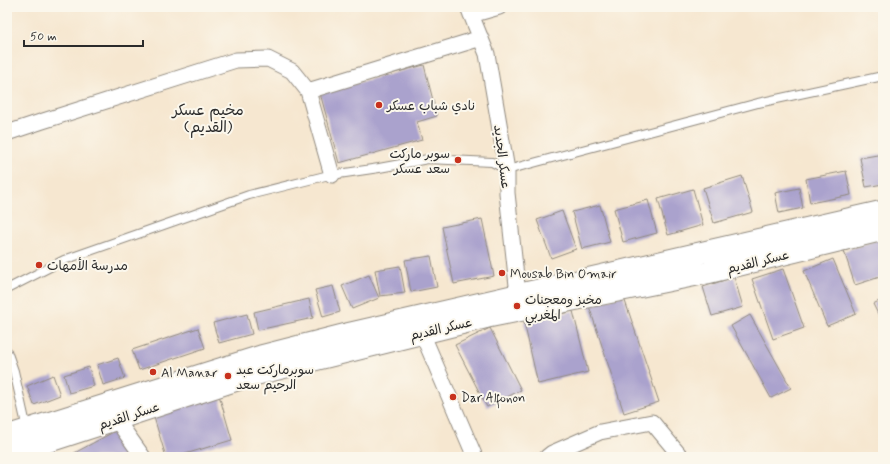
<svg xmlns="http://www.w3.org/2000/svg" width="890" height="464" font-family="Mynerve,'Playpen Sans Arabic',sans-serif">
<rect width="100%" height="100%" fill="#fbf7ec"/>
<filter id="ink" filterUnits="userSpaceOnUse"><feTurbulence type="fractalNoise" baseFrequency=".025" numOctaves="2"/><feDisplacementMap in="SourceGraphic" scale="8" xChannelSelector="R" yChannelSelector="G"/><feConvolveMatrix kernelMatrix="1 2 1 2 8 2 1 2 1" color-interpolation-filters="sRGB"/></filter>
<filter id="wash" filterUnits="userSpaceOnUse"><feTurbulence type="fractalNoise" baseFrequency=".012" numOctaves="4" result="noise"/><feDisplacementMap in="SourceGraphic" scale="16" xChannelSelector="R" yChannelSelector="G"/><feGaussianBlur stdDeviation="0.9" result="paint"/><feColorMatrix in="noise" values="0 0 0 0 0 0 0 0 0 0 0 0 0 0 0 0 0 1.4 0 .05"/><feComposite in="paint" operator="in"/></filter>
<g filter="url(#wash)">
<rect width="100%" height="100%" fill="#f6e7d0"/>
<g id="blocks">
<!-- building -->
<path fill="#aaa2cd" d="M424 65 437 116 417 122 422 140 339 163 320 93Z
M883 154V184L866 187 860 158Z
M846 171 851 195 810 203 806 179Z
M742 176 753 212 714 223 703 188Z
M799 188 803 208 779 213 775 193Z
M693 189 703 225 668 235 658 199Z
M648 200 657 233 623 242 614 209Z
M600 205 610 242 582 249 572 212Z
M562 211 576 249 551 258 537 220Z
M482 219 494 276 454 284 442 227Z
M883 238V276L855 285 844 251Z
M431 256 437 287 411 292 405 260Z
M833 259 856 314 827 326 804 271Z
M400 266 405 293 380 296 375 270Z
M783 269 804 328 773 339 752 279Z
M369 275 379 298 352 309 342 286Z
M734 277 743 307 712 316 703 287Z
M333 286 340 312 323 317 315 290Z
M623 295 659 402 624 413 589 306Z
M309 299 313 318 258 330 254 312Z
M883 299V324L873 304Z
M573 311 588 372 538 384 524 322Z
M247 314 252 334 219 343 213 323Z
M750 315 791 388 771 398 731 326Z
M198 328 205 348 139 370 132 350Z
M490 328 521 390 487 407 455 345Z
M118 358 125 378 103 385 97 365Z
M89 367 94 386 69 393 64 375Z
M53 375 60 395 34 405 27 386Z
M219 395 232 440 175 457H166L153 414Z
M121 428 137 457H67Z"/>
</g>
</g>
<g filter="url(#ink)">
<use href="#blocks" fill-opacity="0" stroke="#90897e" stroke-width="1"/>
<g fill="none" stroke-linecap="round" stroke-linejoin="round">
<defs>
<path id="lane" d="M7 289 64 260 249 195 325 176 379 168 428 159 492 162 507 170 758 103 883 76
M7 351 14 371 27 429"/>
<path id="street" d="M468 7 487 54 507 170V193L519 304
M471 15 499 7
M308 91 481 38
M7 133 43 121 236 60 268 59 292 71 308 91 332 175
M422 333 475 457
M116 419 143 457
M547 457 552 453 600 432 652 422 681 457"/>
<path id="secondary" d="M7 436 261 356 351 333 883 211
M7 455 246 377 488 317 707 273 883 230"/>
</defs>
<!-- lane casing -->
<use href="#lane" stroke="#90897e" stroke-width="10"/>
<!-- street casing -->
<use href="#street" stroke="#90897e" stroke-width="17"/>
<!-- secondary casing -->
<use href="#secondary" stroke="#90897e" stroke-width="23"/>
<!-- lane -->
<use href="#lane" stroke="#fff" stroke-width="8"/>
<!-- street -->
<use href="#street" stroke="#fff" stroke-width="15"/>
<!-- secondary -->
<use href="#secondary" stroke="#fff" stroke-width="21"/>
</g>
</g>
<!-- markers -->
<g fill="#c8321e" stroke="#fbf7ec" stroke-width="1.5">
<circle cx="379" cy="105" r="4"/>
<circle cx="458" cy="160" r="4"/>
<circle cx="39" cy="265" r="4"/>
<circle cx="502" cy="273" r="4"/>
<circle cx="517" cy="306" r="4"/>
<circle cx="153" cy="372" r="4"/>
<circle cx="228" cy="376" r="4"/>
<circle cx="453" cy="397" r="4"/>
</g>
<g text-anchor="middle" stroke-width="4" stroke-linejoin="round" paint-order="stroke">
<!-- poi labels -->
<g font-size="13" fill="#2b2b2b" stroke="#fbf7ec" text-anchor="start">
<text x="387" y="110">نادي شباب عسكر</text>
<text x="450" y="158" text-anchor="end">سوبر ماركت<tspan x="450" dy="15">سعد عسكر</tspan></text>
<text x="47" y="270">مدرسة الأمهات</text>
<text x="510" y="278">Mousab Bin Omair</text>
<text x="525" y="304">مخبز ومعجنات<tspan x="525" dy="15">المغربي</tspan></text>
<text x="236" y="374">سوبرماركت عبد<tspan x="236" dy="15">الرحيم سعد</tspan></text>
<text x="161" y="377">Al Manar</text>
<text x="461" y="402">Dar Alfonon</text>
</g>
<!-- street labels -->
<g font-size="13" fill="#2b2b2b" stroke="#fbf7ec">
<text transform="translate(503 157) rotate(83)" y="5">عسكر الجديد</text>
<text transform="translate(758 261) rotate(-14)" y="5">عسكر القديم</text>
<text transform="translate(441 328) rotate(-13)" y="5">عسكر القديم</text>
<text transform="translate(129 415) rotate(-18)" y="5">عسكر القديم</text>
</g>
<!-- quarter labels -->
<g font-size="15" fill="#2b2b2b" stroke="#fbf7ec">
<text x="208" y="115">مخيم عسكر<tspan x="208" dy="17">(القديم)</tspan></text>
</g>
</g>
<!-- margin -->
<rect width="890" height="464" fill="none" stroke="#fbf7ec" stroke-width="24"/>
<!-- scale -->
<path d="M24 40v6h119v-6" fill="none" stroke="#2b2b2b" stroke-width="2"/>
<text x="30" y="40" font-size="12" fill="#2b2b2b" stroke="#fbf7ec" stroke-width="3" paint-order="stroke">50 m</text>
</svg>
